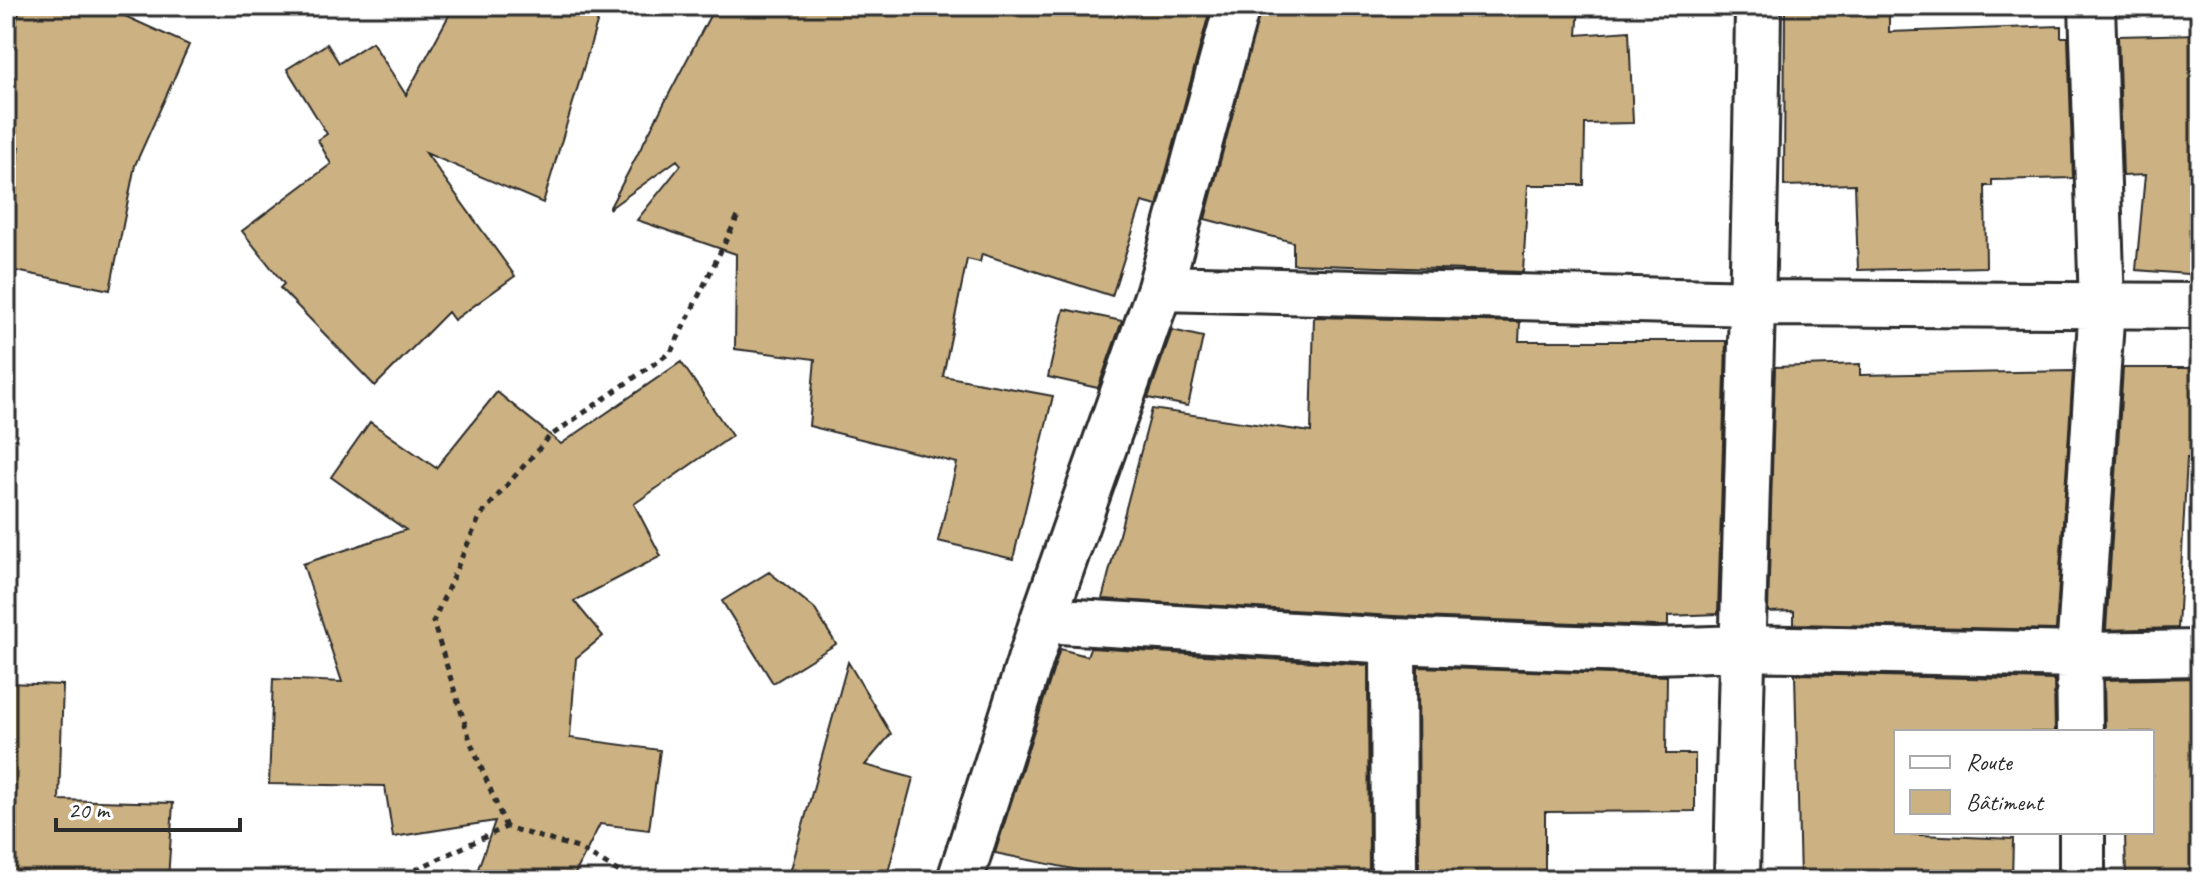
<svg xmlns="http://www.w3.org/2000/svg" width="2206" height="886" font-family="Caveat,sans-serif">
<rect width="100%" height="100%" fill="#fff"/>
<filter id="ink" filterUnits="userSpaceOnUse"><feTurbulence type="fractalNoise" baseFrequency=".0125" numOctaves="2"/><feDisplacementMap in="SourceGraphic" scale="16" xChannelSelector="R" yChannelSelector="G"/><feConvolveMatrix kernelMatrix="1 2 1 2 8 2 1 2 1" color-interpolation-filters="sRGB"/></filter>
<g filter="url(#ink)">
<!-- building -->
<path fill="#ccb282" stroke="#2b2b2b" stroke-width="2" d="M21 6H103L189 45 135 165 110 290 6 269V214L20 147 6 143V57Z
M454 6H602L543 203 426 153 515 276 454 320 448 312 375 386 280 288 284 284 242 231 331 164 318 140 327 134 287 69 327 44 339 63 372 42 406 95Z
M715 6H1211L1157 206 1142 202 1112 296 982 254 980 262 967 259 943 376 1053 396 1013 559 938 541 957 463 809 426 815 359 735 349 736 254 637 220 681 165 677 160 609 209Z
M1261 6H1579L1577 35 1629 31 1633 123 1585 124 1584 185H1528L1523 272 1293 264V242L1205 219Z
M1785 6H1889V32L2061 26V37H2068L2073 178 1992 180V186H1985L1986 267 1858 270 1855 184 1784 186Z
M2200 34V275L2136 270 2145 175 2123 176 2118 36Z
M1064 309 1122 321 1098 388 1048 377Z
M1314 317 1520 322 1519 341H1726L1718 614 1668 616V626H1655L1394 616 1102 599 1152 409 1311 432Z
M1172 330 1203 337 1188 406 1148 398Z
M681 362 732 436 634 504 661 556 574 601 603 636 576 658 570 738 660 750 649 830 600 824 572 880H474L495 821 393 837 385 786 269 784 273 679 342 682 303 564 406 530 331 477 370 422 436 468 497 392 561 444Z
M1860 364V375L2073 371 2056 630 1794 624V611L1768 612 1775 367Z
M2123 368H2200V458H2187L2178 628 2106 630Z
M769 572 814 608 836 644 773 683 722 601Z
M1090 648 1368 665 1369 880H1083V871L995 853 1060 649 1087 656Z
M848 662 891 734 865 765 913 778 886 880H788Z
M1418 667 1667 676 1666 754H1695V811L1545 812V880H1419Z
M1795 674 2054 680 2055 732H1896V834L2013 839 2012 880H1800Z
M2200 678V880H2126L2125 832H2152V732H2105L2104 680Z
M6 683 63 685 59 800 173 803 168 880H6Z"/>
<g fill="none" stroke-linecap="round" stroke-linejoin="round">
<defs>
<path id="minor" d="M1160 288 1755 303 2200 306
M1043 620 1393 641 1655 651 1741 648 2079 655 2200 653
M1393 641 1394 880
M2080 732 2079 655 2102 305 2092 6
M2082 832V880
M960 880 1043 620 1160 288 1237 6
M1737 880C1742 589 1755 298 1758 6"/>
</defs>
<!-- minor casing -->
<use href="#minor" stroke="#2b2b2b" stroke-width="50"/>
<!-- path -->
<path stroke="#2b2b2b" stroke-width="5" stroke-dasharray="6 6" stroke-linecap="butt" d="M506 827 471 743 433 622 480 516 549 437 671 352 739 214
M394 880 506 827 578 848 633 880"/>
<!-- minor -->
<use href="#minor" stroke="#fff" stroke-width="44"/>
</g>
</g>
<!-- margin -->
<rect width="2206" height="886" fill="none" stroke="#fff" stroke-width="32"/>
<rect x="16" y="16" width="2174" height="854" fill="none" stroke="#2b2b2b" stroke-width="3" filter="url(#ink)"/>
<!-- legend -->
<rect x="1894" y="730" width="260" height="104" fill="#ffffff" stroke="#aaaaaa" stroke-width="2"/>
<rect x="1910" y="756" width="40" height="12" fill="#ffffff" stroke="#aaaaaa" stroke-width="2"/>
<text x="1966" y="770" font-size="24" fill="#2b2b2b">Route</text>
<rect x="1910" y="790" width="40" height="24" fill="#ccb282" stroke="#aaaaaa" stroke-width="2"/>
<text x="1966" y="810" font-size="24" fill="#2b2b2b">Bâtiment</text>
<!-- scale -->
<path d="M56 818v12h184v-12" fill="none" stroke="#2b2b2b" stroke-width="4"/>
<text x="68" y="818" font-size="24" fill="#2b2b2b" stroke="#ffffff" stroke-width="6" paint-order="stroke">20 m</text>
</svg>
